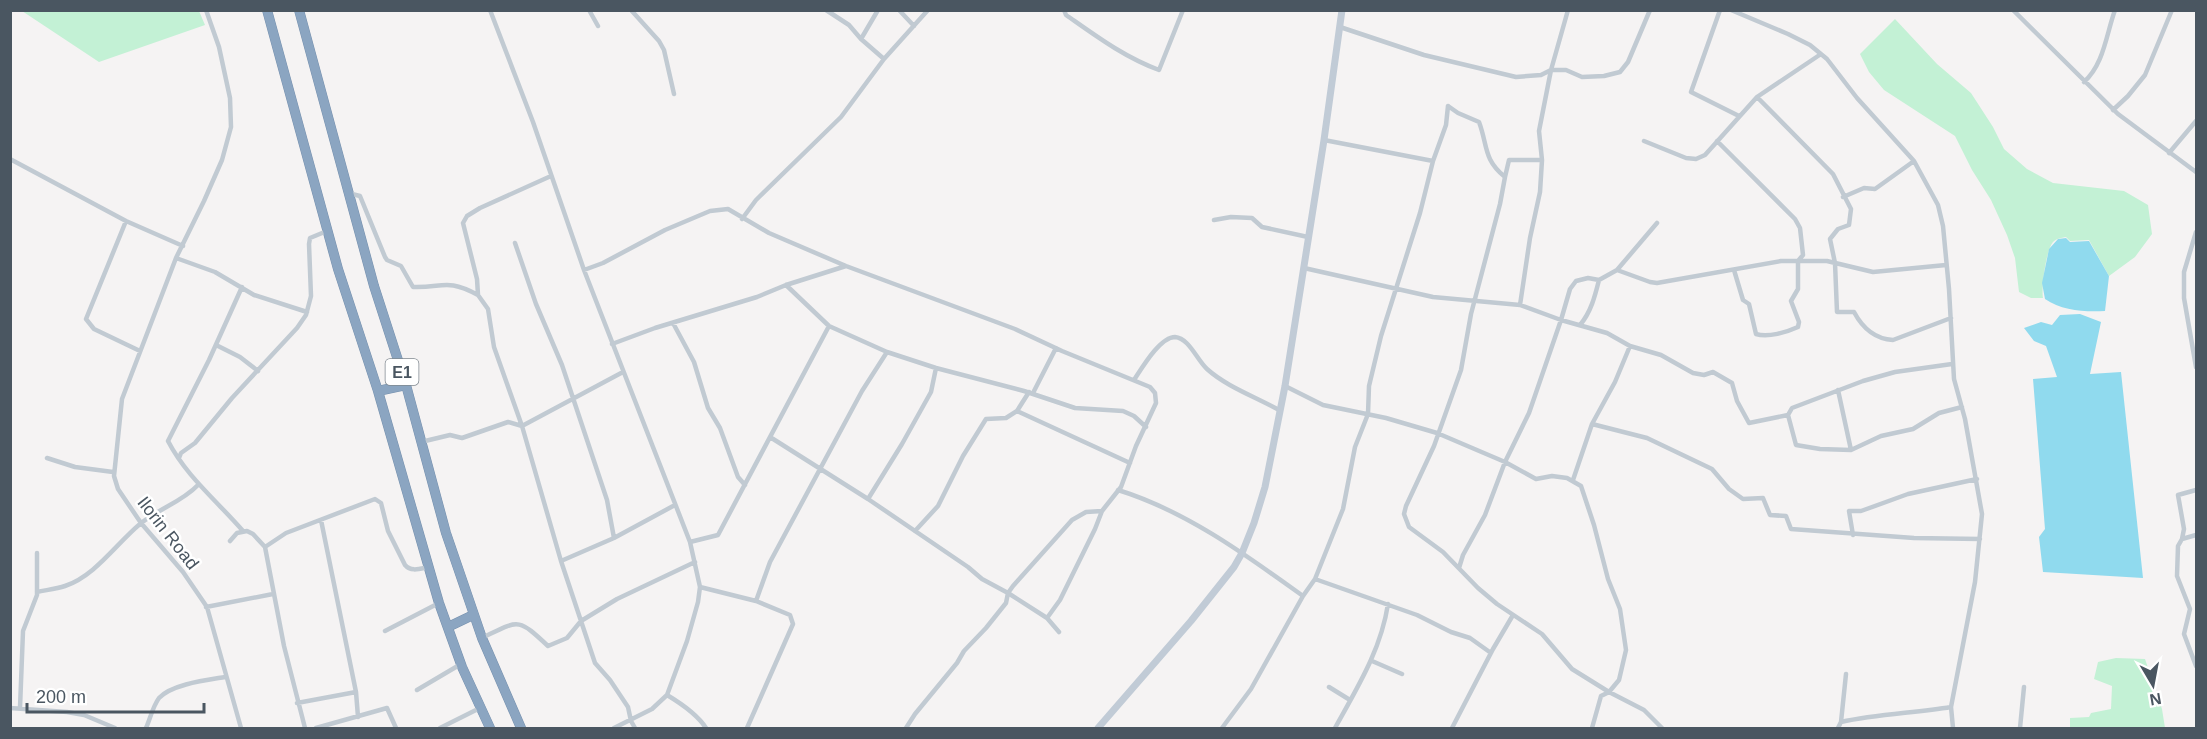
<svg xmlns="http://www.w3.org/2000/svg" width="2207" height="739" font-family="Arial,sans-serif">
<rect width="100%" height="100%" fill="#f5f3f3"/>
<!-- green -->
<path fill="#c3f1d5" d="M22 11H199L205 25 99 62Z
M1895 19 1937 64 1971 93 1993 127 2004 149 2027 169 2053 183 2124 191 2148 205 2152 234 2135 257 2109 276 2089 240 2070 241 2066 237C2061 238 2057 238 2053 242 2046 250 2041 288 2043 298H2031L2019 292 2015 258 2007 235 1991 200 1972 170 1955 136 1884 90 1869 72 1860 54Z
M2116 658 2145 659 2162 709 2165 728H2070V718L2089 717 2091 713 2111 709 2112 686 2094 679 2098 662Z"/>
<!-- water -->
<path fill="#90daee" d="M2066 238 2070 242 2089 241 2109 276 2105 311C2085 312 2062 311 2045 299L2042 283 2049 249 2058 239Z
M2080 314 2101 322 2090 374 2121 372 2143 578 2043 572 2039 537 2045 529 2033 379 2057 377 2046 346 2034 341 2024 328 2041 322 2052 325 2060 315Z"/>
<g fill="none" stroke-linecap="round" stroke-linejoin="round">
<defs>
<path id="motorway" d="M267 10 338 269 378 391 439 603 462 667 490 728
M299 10 374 286 406 385 446 533 482 638 521 728
M378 391 406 385
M448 627 473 615"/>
</defs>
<!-- motorway casing -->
<use href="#motorway" stroke="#7690ad" stroke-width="10"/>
<!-- minor -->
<path stroke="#c1cad2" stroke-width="4.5" d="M206 10 219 47 230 98 231 127 222 160 204 201 176 258 122 399 114 476 118 489 141 523 183 572 207 607 241 728
M490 10 533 122 584 270 690 542 700 587 698 602 687 641 667 695 652 709 614 728
M589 10 598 26
M631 10 659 41 664 50 674 94
M826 10 849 25 861 39 884 59 928 10
M899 10 914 26
M1064 10 1066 15C1096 36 1124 57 1159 70L1183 10
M1720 10 1691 92 1739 116
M1731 10 1788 34 1810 45 1827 59 1857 98 1914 161 1938 205 1943 226 1949 289 1954 379 1965 419 1982 514 1975 582 1951 707 1953 728
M2013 10 2118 114 2196 172
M1340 27 1424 55 1516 77 1541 75 1551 70H1566L1582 77 1604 76 1620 72 1628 62 1650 10
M861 39 878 10
M2084 82C2104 64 2106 35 2115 10
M1757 97 1833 174 1851 209 1849 225 1838 229 1830 239 1835 263 1837 312H1854C1862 327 1875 339 1893 340L1951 318
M1448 106 1458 113 1479 122C1488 146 1483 159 1505 177L1500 204 1471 314 1461 370 1434 446 1406 506 1404 514 1409 527 1443 552 1478 588 1497 604 1542 634 1572 669 1609 692 1644 710 1662 728
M2113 110 2128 96 2145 75 2172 10
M1324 140 1433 161
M1644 141 1686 158 1696 159 1705 155 1757 97 1821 54
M1717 141 1795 219 1800 228 1803 255 1798 261V289L1791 301 1799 322 1798 327C1787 332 1768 338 1756 334L1749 304 1743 300 1734 270
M2169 153 2196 121
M10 159 126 221 183 246
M551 176 480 208 467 216 463 223 477 279 478 295 488 309 494 347 522 426 561 561 595 663 610 680 628 707 631 721 635 728
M1505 177 1509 160H1542
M348 193 360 196 385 257 387 260 401 266 413 287C444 288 446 278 478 295
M1843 197 1864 188 1875 189 1914 161
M742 219 756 200 841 117 884 59
M1214 220 1231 217 1252 218 1262 227 1308 237
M126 221 86 319 94 329 140 351
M2196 232 2184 272V298L2196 367
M515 243 536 304 562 365 607 500 614 538
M176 258 215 272 254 295 307 312
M1304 268 1433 297 1520 305 1561 320 1607 333 1630 346 1661 355 1693 373 1704 375 1713 372 1732 383 1737 401 1749 423 1788 415
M584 270 603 263 665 230 710 211 728 209 769 233 846 266 1015 329 1062 351 1150 387 1155 393 1156 403 1136 446 1121 487 1102 511 1095 529 1060 600 1047 618
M1617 270 1650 282 1657 283 1781 261H1827L1873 272 1946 265
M786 285 829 326 887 352 936 368 1024 391 1075 408 1123 411 1134 416 1146 427
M242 287 209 360 168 441C186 476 217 501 243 531
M1520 305 1530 238 1540 192 1542 160 1539 131 1551 70 1568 10
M673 323 694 362 708 408 720 428 738 477 745 485
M1580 325C1591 312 1595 296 1599 280L1617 270 1657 223
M612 344 655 328 757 297 786 285 846 266
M216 345 240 357 258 371
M1952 364 1895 372 1863 381 1792 408 1788 415 1796 445 1820 449 1851 450 1881 436 1913 429 1939 413 1962 407
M1134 380C1142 368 1160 337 1175 337 1189 338 1197 360 1207 369 1227 387 1256 397 1279 410
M1285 386 1323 405 1386 418 1437 433 1505 462 1536 479 1552 476 1567 478 1581 486 1594 525 1608 579 1620 609 1626 650 1619 680 1609 692 1601 696 1592 728
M1838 390 1851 450
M1033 393 1056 348
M1017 411 1029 392
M1592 424 1647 438 1712 469 1729 489 1743 499 1763 498 1770 515 1786 516 1791 529 1914 538 1980 539
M770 437 868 499 968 567 982 579 1008 593 1047 618 1059 632
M421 442 450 435 462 438 508 422 522 426 623 372
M47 458 75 467 113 472
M179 458 181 453 195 443 232 398 297 328 306 315 311 296 309 244 310 238 327 231
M1573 480 1592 424 1615 382 1630 346
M1118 490C1186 511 1246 555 1303 596
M868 499 902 444 931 392 936 368
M321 520 356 692 358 717
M915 531 938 506 963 456 986 419 1006 418 1017 411 1130 463
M1853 535 1849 511H1861L1908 494 1977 479
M2196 535 2182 539 2178 546 2177 576 2190 609 2184 634 2196 666
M2182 539 2184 529 2178 495 2196 490
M230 541 237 533 247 531 253 534 265 547 284 646 305 728
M690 542 718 535 829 326
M265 547 286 533 375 499 381 503 388 531 405 565C411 572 419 569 428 567
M561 561 614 538 675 505
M1459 568 1463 555 1485 515 1505 462 1529 413 1561 320 1570 289 1576 281 1588 278 1599 280
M1315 579 1417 615 1451 632 1470 638 1491 653
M700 587 756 601 790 615 793 624 747 728
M37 592C46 590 56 589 65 586 95 576 116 544 140 524 158 509 182 502 198 485
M756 601 770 562 862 391 887 352
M206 607 273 594
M385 631 439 603
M482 638C519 620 517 617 548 646L567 638 581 621 617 599 695 562
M1372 661 1402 674
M1329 687 1350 700
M417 690 461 664
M667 695C682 704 697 714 706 728
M297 703 356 692
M10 708 67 712 84 715 115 728
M20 708 23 631 37 595V553
M1841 722 1846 674
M146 728C150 719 153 706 159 698 172 684 207 680 225 677
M316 728 387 708 396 728
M440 728 480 708
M906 728 915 714 957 663 964 651 986 628 1006 603 1008 593 1013 586 1072 520 1086 512 1102 511
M1222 728 1251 689 1303 596 1315 579 1343 509 1355 447 1368 414 1369 386 1381 336 1420 213 1433 161 1446 125 1448 106
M1335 728C1357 688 1381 650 1388 604
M1452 728 1493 649 1513 615
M1838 728 1841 722C1877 714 1915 713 1951 707
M2020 728 2024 687"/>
<!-- secondary -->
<path stroke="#c1cbd6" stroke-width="7" d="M1098 728 1191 621 1234 567 1242 553 1254 523 1265 487 1285 386 1324 140 1342 10"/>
<!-- motorway -->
<use href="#motorway" stroke="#8ba5c1" stroke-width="9"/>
</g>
<g text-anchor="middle" stroke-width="5" stroke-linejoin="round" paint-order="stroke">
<!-- shield labels -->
<rect fill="#fff" stroke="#808990" stroke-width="1.5" x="385.5" y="359" width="33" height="26" rx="4.5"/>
<g font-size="16" font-weight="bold" fill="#4a5661">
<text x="402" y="378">E1</text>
</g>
<!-- street labels -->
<g font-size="18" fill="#4a5661" stroke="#fff">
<text transform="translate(168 533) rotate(52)" y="6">Ilorin Road</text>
</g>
</g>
<!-- border -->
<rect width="2207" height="739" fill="none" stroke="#4a5661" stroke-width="24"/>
<!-- north arrow -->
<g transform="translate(2153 685) rotate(170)" stroke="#ffffff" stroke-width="4.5" paint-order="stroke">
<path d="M0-4.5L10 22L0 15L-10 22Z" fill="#4a5661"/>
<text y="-9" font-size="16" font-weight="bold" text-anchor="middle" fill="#4a5661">N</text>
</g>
<!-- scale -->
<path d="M27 703v9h177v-9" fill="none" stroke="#4a5661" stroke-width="3"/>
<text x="36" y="703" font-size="18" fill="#4a5661" stroke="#ffffff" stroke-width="4.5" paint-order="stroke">200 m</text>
</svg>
